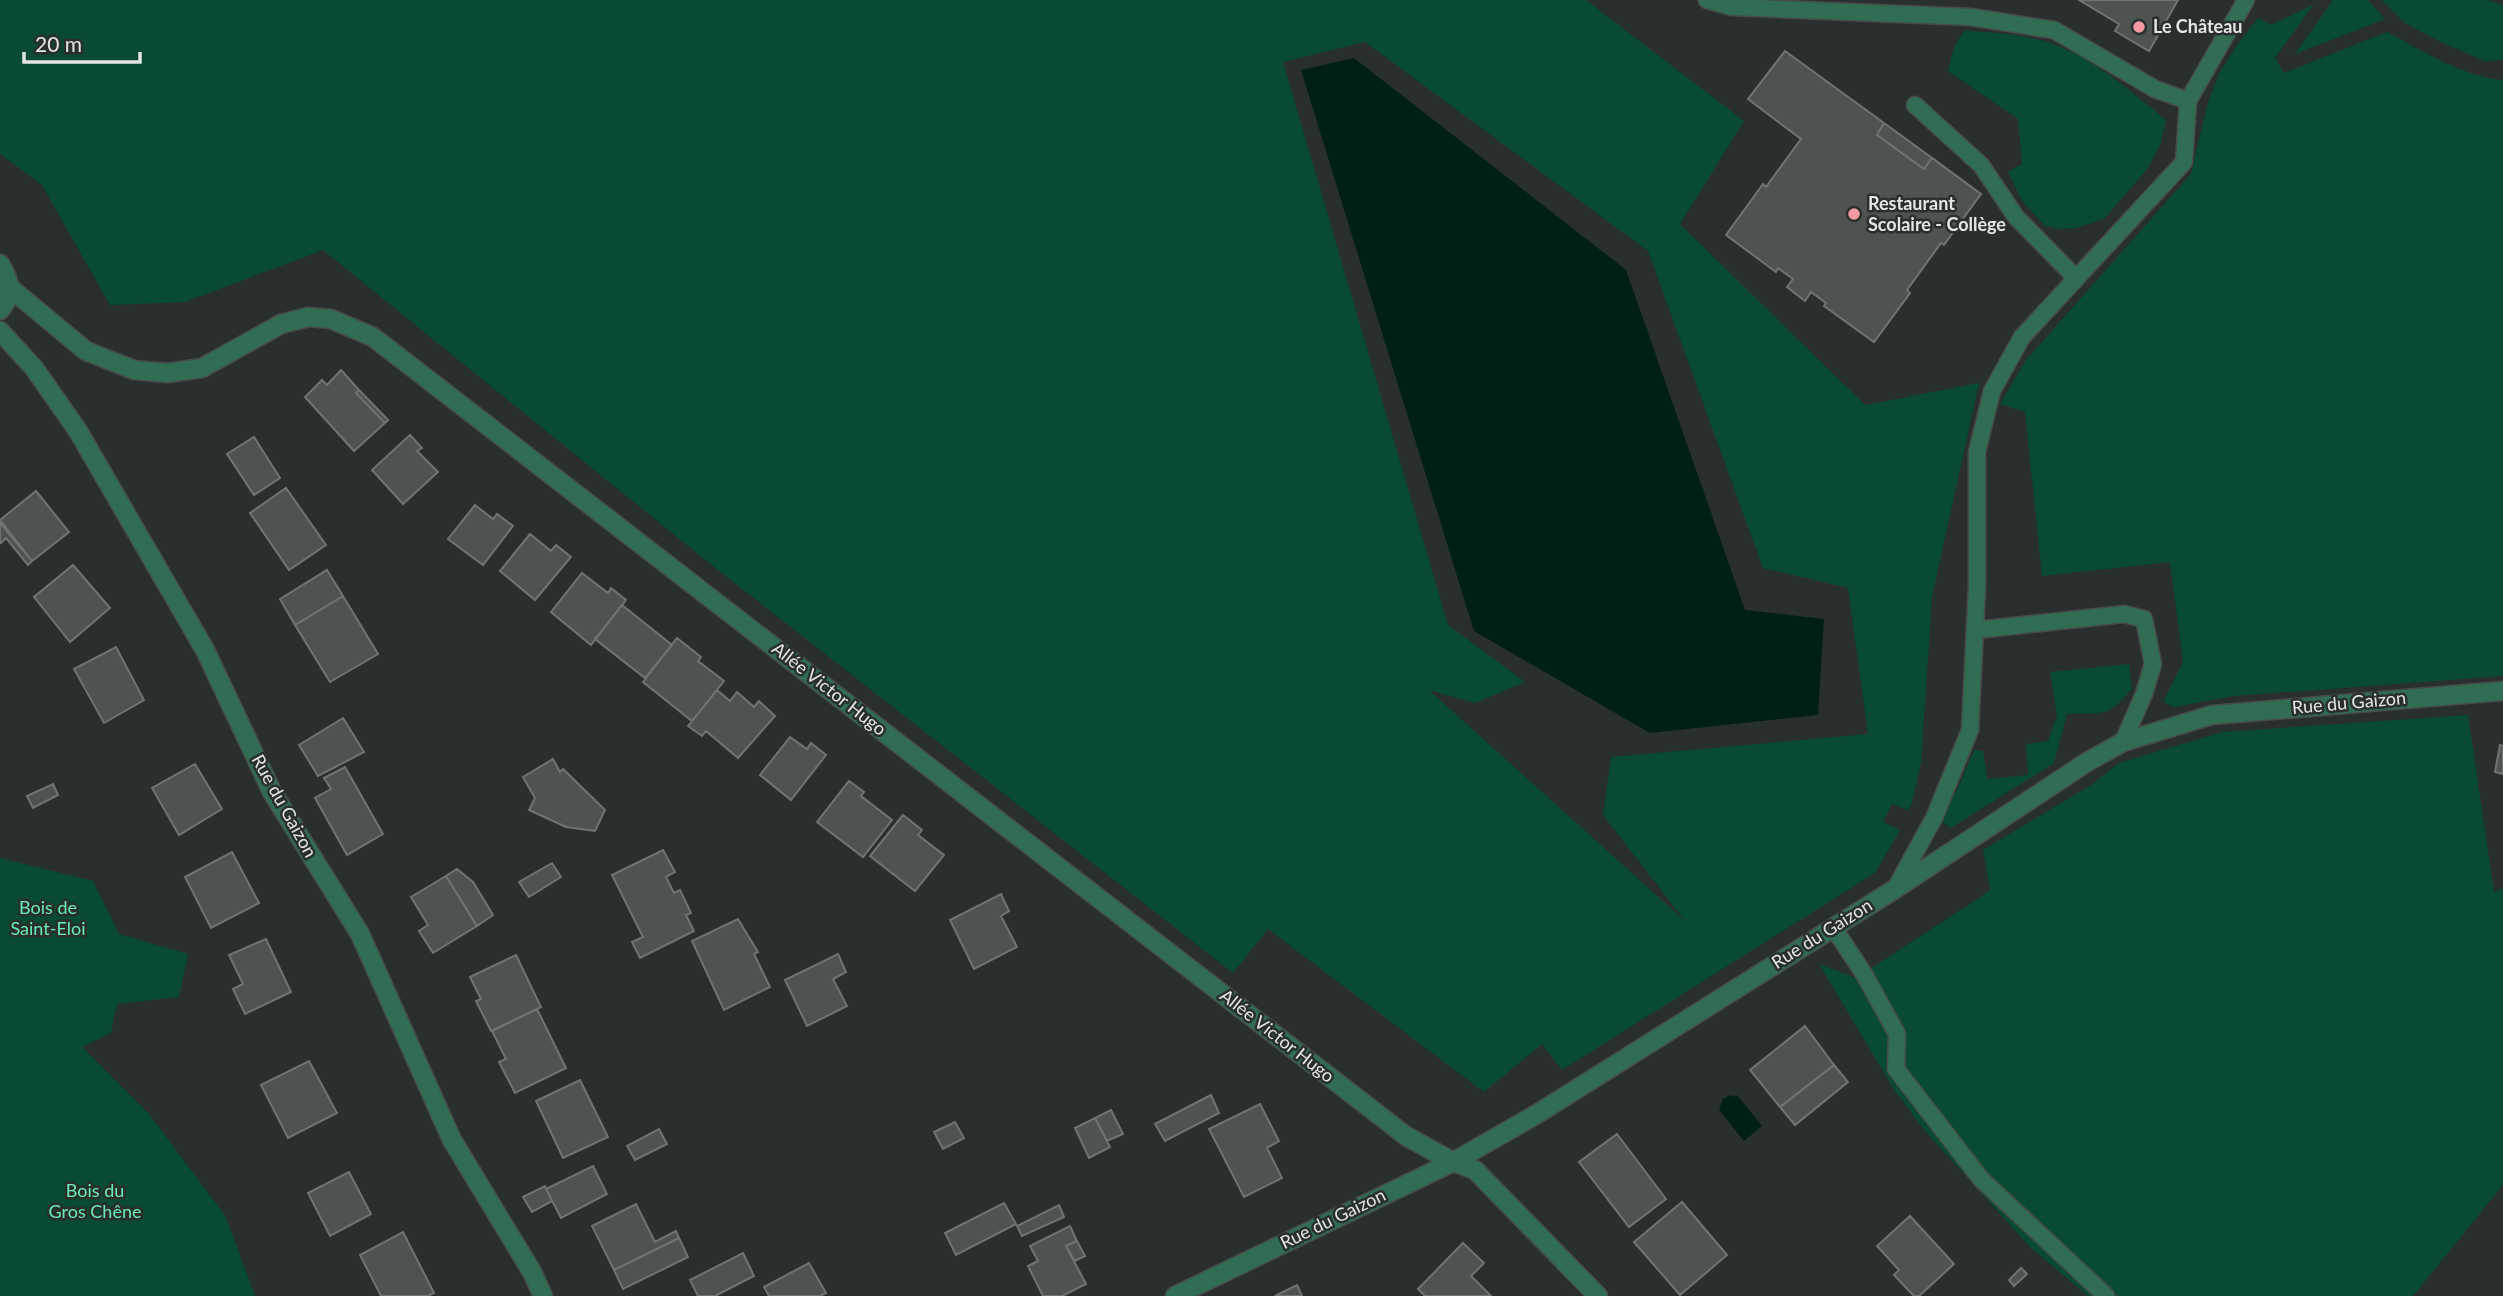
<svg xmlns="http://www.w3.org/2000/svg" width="2503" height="1296" font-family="Lato,sans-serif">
<rect width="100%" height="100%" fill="#292f2c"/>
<!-- green -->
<path fill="#084a33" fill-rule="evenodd" d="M0 0H1586L1744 121 1680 224 1865 405 1979 383 1932 597 1921 763 1912 804 1908 810 1892 804 1883 822 1900 830 1875 873 1562 1070 1542 1044 1484 1092 1268 929 1233 973 709 563 323 250 185 302 110 305 42 185 0 154ZM1365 42 1648 251 1763 568 1848 588 1868 734 1611 757 1603 815 1685 921 1429 690 1475 703 1525 682 1448 625 1283 62Z
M2333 0H2368L2385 19 2295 54Z
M2382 0H2486L2503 5V60L2484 61 2441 42 2405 23Z
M2314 4 2275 58 2284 73 2387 32C2421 50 2464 77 2503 80V676L2234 696 2174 707 2163 702 2183 662 2170 562 2042 576 2025 412 2000 404 2026 360 2191 174 2207 105 2219 74 2236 46 2258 18 2271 25Z
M1964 31C1990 32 2019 34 2044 41 2090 54 2130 91 2166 120L2161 143 2148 168 2104 219 2076 228 2058 229 2045 226 2022 201 2008 172 2022 164 2018 119 1948 71 1954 47Z
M2129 664 2132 689C2107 718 2103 713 2067 714L2054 763 1951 828 1939 820 1957 790 1974 750 1983 751 1987 779 2028 775 2026 744 2048 741 2057 716 2050 672Z
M2468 715 2494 892 2503 888V1185L2413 1296H2088L2030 1247 1925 1131 1895 1091 1819 964 1856 978 1979 898 1990 890 1983 850 2091 785 2119 763 2222 732Z
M0 858 93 881 119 934 188 954 179 997 117 1004 111 1033 82 1047 149 1114 226 1217 255 1296H0Z"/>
<!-- water -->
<path fill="#012014" d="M1354 58 1626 270 1745 610 1824 619 1818 715 1650 733 1474 631 1301 70Z
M1730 1095 1734 1097 1737 1095 1762 1126 1744 1141 1719 1110 1723 1099Z"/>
<!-- building -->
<path fill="#4d5350" stroke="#6e7471" stroke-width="2" d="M2079 0H2178L2149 51 2115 31 2119 24Z
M1785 51 1884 123 1877 135 1924 169 1932 158 1981 194 1944 245 1941 243 1907 290 1910 293 1874 342 1824 306 1826 303 1811 292 1805 301 1787 287 1793 279 1778 268 1776 272 1726 235 1763 184 1766 187 1801 139 1748 99Z
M1884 123 1932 158 1924 169 1877 135Z
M341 370 359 390 356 393 385 423 354 451 305 397 322 380 327 385Z
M359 390 388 420 385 423 356 393Z
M410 435 422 448 417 451 438 472 403 504 372 470Z
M254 437 280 478 254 495 227 454Z
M286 488 326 545 289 570 250 513Z
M36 491 69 532 32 561 0 520Z
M475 505 493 519 497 514 513 526 483 565 448 539Z
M0 523 32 561 28 565 6 538 1 543 0 541Z
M530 534 551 551 556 545 571 557 535 600 500 571Z
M73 565 110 608 70 642 34 597Z
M327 570 343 596 295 625 280 599Z
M582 573 608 593 611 588 626 600 591 645 551 612Z
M343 596 378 654 330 682 295 625Z
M622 605 672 645 645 678 595 639Z
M677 638 701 657 698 661 724 681 692 721 643 682Z
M116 647 144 700 104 723 74 669Z
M717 690 730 701 737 692 754 707 759 701 775 716 738 758 706 731 702 736 688 726Z
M343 718 364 752 318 776 299 745Z
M790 737 807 749 811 743 826 755 791 800 760 775Z
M2500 745 2503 746V774L2495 772Z
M553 759 560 772 563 769 605 810 595 831 566 827 529 810 535 798 523 777Z
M195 764 222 809 179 835 152 788Z
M345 767 383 834 347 855 315 798 331 789 324 778Z
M849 781 864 792 861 796 892 820 863 857 817 822Z
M53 784 58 795 33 808 27 796Z
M903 815 922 830 918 835 944 855 915 891 870 856Z
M663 850 675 872 666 877 674 893 680 890 691 913 686 915 694 931 640 958 632 942 643 937 612 875Z
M232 852 259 903 211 928 185 877Z
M552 863 561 877 529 897 519 882Z
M457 869 473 882 493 915 477 926 446 876Z
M446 876 477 926 433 953 419 931 428 925 411 897Z
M1001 894 1009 911 1001 916 1017 947 974 969 950 920Z
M738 919 758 952 754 954 770 987 724 1010 692 941Z
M266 939 291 992 245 1014 233 989 243 984 229 955Z
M838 954 846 972 833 979 847 1006 807 1026 785 980Z
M516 955 541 1007 491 1031 476 1001 481 999 470 977Z
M537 1009 566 1068 515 1093 499 1062 506 1059 492 1031Z
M1805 1026 1834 1065 1780 1107 1750 1070Z
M309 1061 337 1113 288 1138 261 1085Z
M1834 1065 1848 1082 1795 1125 1780 1107Z
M580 1080 608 1137 563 1158 536 1101Z
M1211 1095 1219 1113 1165 1141 1155 1124Z
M1260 1104 1279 1141 1267 1148 1282 1178 1244 1197 1209 1129Z
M1111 1110 1123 1134 1107 1141 1095 1118Z
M1095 1118 1110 1147 1089 1158 1075 1128Z
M955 1122 964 1138 943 1149 934 1132Z
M659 1129 667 1144 635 1160 627 1146Z
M1617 1134 1666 1199 1629 1227 1579 1162Z
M593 1166 607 1194 561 1218 546 1189Z
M349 1172 371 1214 330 1236 308 1193Z
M545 1186 552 1201 532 1212 523 1197Z
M1682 1202 1727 1255 1680 1295 1634 1242Z
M1004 1203 1016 1224 956 1255 945 1233Z
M636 1204 655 1242 676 1231 679 1238 614 1270 592 1226Z
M1059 1205 1064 1217 1022 1236 1017 1226Z
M1910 1216 1954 1264 1919 1296H1914L1894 1275 1899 1270 1877 1246Z
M1070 1226 1077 1241 1066 1246 1086 1284 1062 1296H1043L1028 1266 1038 1261 1030 1246Z
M403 1232 434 1293 428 1296H381L360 1255Z
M679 1238 688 1257 623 1289 614 1270Z
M1077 1241 1085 1256 1075 1261 1066 1246Z
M1463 1243 1484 1263 1471 1276 1491 1296H1425L1418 1289Z
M743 1253 754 1276 715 1296H698L690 1280Z
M809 1263 826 1293 820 1296H769L764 1287Z
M2021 1268 2027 1274 2014 1286 2009 1280Z
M1297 1285 1302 1296H1275Z"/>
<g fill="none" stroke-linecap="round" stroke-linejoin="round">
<defs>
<path id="service" d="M1707 0 1732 7 1971 17 2054 30 2155 89 2188 101
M1915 105 1981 165 2016 217 2076 278
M1976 630 2124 614 2144 619 2153 664 2144 694 2123 742
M1895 889 1934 818 1970 730 1977 586V452L1992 391 2022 337 2184 162 2188 101 2246 0
M1833 927 1864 974 1897 1034 1896 1069 1981 1179 2106 1296"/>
<path id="minor" d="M0 264C10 279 13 296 0 310
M9 287 86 351 134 370 167 373 202 368 281 324 308 317 331 319 373 337 1406 1136 1453 1162 1475 1170 1598 1296
M0 331 34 368 78 431 205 650 272 792 360 934 452 1140 532 1272 543 1296
M1175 1296 1453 1162 1537 1114 1895 889 2087 762 2123 742 2212 715 2503 691"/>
</defs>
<!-- service casing -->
<use href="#service" stroke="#474c49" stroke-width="19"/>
<!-- minor casing -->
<use href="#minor" stroke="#474c49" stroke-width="21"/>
<!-- service -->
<use href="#service" stroke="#306d53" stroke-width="16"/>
<!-- minor -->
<use href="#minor" stroke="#306d53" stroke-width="18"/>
</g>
<!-- markers -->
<g fill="#f49aa3" stroke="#292f2c" stroke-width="2.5">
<circle cx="2139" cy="27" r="7"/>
<circle cx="1854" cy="214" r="7"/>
</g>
<g text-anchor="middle" stroke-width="5" stroke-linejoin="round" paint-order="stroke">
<!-- poi labels -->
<g font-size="18" font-weight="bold" fill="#e3e6e4" stroke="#292f2c" text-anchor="start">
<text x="2153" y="33">Le Château</text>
<text x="1868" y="210">Restaurant<tspan x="1868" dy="21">Scolaire - Collège</tspan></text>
</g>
<!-- street labels -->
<g font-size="18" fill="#e3e6e4" stroke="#292f2c">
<text transform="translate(829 689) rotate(38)" y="6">Allée Victor Hugo</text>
<text transform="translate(2349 703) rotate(-5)" y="6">Rue du Gaizon</text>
<text transform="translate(284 806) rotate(61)" y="6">Rue du Gaizon</text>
<text transform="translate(1822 934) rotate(-32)" y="6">Rue du Gaizon</text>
<text transform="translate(1277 1036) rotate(38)" y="6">Allée Victor Hugo</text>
<text transform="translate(1333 1219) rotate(-26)" y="6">Rue du Gaizon</text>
</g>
<!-- park labels -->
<g font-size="18" fill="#69ecb5" stroke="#292f2c">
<text x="48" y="914">Bois de<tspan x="48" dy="21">Saint-Eloi</tspan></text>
<text x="95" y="1197">Bois du<tspan x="95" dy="21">Gros Chêne</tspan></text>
</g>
</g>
<!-- scale -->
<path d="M24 52v10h116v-10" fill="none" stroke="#e3e6e4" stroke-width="3.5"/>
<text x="35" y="52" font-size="21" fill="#e3e6e4" stroke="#292f2c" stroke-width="5" paint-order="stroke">20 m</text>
</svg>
